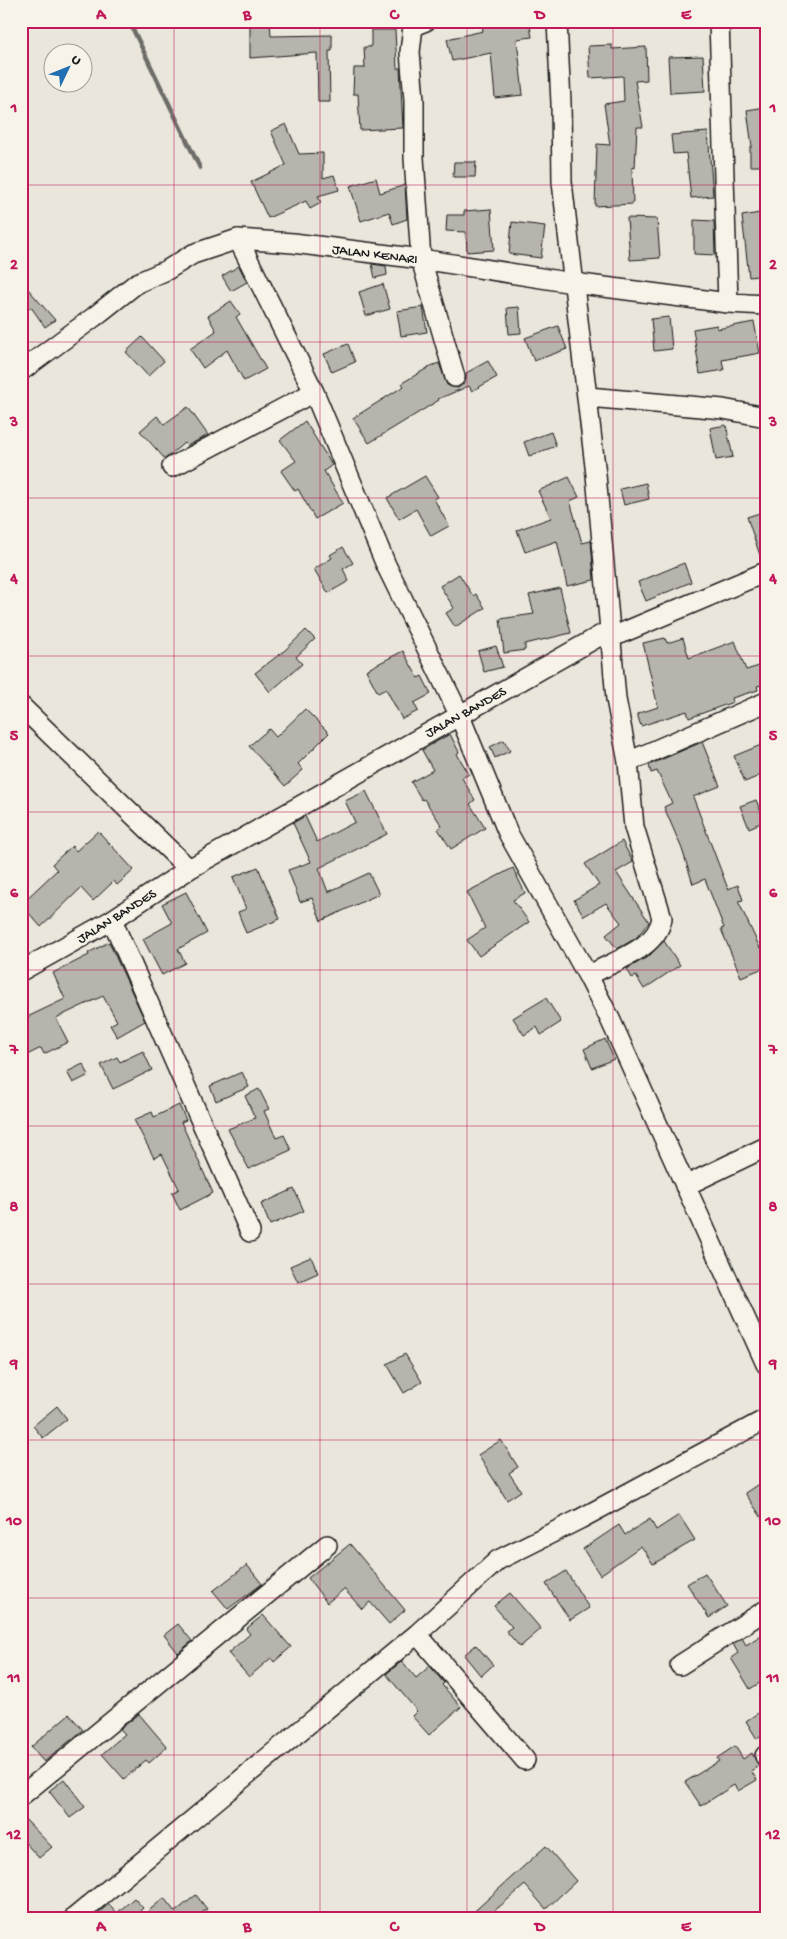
<svg xmlns="http://www.w3.org/2000/svg" width="787" height="1939" font-family="'Gochi Hand',sans-serif">
<rect width="100%" height="100%" fill="#eae6dc"/>
<filter id="ink" filterUnits="userSpaceOnUse"><feTurbulence type="fractalNoise" baseFrequency=".02" numOctaves="2"/><feDisplacementMap in="SourceGraphic" scale="10" xChannelSelector="R" yChannelSelector="G"/><feConvolveMatrix kernelMatrix="1 2 1 2 8 2 1 2 1" color-interpolation-filters="sRGB"/></filter>
<g filter="url(#ink)">
<g fill="none" stroke-linecap="round" stroke-linejoin="round">
<!-- stream -->
<path stroke="#6d6c68" stroke-width="4.5" d="M129 21 200 168"/>
</g>
<!-- building -->
<path fill="#b6b4ac" stroke="#1c1c1c" d="M250 21H270L271 36 332 35V51H329L330 102H318L317 53 250 58Z
M481 21H529L532 37 517 39 523 95 495 98 491 53 452 61 447 39 483 31Z
M371 30H395L397 68H400L403 128 360 130 358 94H353L354 68H365L364 47H371Z
M612 45V49L646 47 647 80 635 81 643 127H637L635 168 632 167 633 204 595 206 597 144 610 145 604 104 624 101 623 76 590 78 588 46Z
M703 56 705 91 670 93 668 57Z
M766 107V166H750V147H752L747 110Z
M286 124 299 154 323 153V178L334 175 339 190 318 196 321 203 310 209 306 201 268 218 251 182 286 165 271 131Z
M708 132 713 196 691 198 686 153 673 154 671 135Z
M454 162H476L475 177H453Z
M376 178 380 193 405 185 407 219 393 224 389 212 361 221 350 186Z
M491 209 494 250 467 252 466 232 446 231 447 215H464V211Z
M760 213 765 238 766 275 749 277 742 216Z
M627 218 657 219 660 258 630 260Z
M694 220 714 221 715 255 694 254Z
M512 222 545 226 541 258 509 254Z
M372 264 386 266 387 275 375 278Z
M239 266 247 282 231 291 222 276Z
M21 281 55 320 45 327 31 307 21 316Z
M383 284 390 309 366 316 359 292Z
M231 301 240 314 236 317 266 369 244 381 227 350 203 368 190 349 216 331 208 316Z
M423 307 427 332 401 336 397 311Z
M519 307 521 333 509 334 507 308Z
M669 317 672 349 654 351 651 319Z
M754 322 760 353 722 360 724 370 700 374 693 329 717 325V329Z
M558 326 567 349 534 361 525 338Z
M142 337 164 361 148 376 126 352Z
M348 344 355 362 332 372 324 354Z
M488 361 497 377 472 391 469 386 438 399 439 400 369 443 353 418 404 386 402 383 431 366 439 363 447 385 458 388 466 380V373Z
M188 407 208 435 187 446 184 443 165 459 140 431 157 416 164 424Z
M305 421 332 465 324 471 343 503 315 519 298 489 295 491 281 471 296 461 280 440Z
M726 425 733 457 716 460 710 428Z
M551 432 556 446 529 456 524 442Z
M425 476 438 497 434 499 449 526 431 536 416 509 399 519 387 498Z
M569 477 579 497 570 501 582 543 591 541 594 580 567 586 557 541 525 552 517 530 551 518 538 491Z
M646 483 649 499 624 505 620 489Z
M766 511V561H762L747 517Z
M343 547 353 563 343 569 349 581 328 593 314 569 332 558 330 555Z
M684 563 691 582 646 601 638 582Z
M459 574 473 596 476 594 485 608 455 627 446 613 454 608 440 586Z
M560 588 571 633 525 644V650L504 653 500 619 534 614 529 595Z
M306 630 315 639 296 657 302 664 270 692 255 673 284 651Z
M665 638 667 643 683 638 689 658 735 641 746 670 766 664V684L757 686 758 690 732 698 733 702 689 718 687 711 641 726 637 714 658 707 643 643Z
M496 646 503 667 484 672 478 651Z
M403 651 418 678 422 676 431 694 414 703 418 711 402 719 386 689 378 693 366 670Z
M305 709 329 733 298 764 303 770 285 786 249 746 269 729 276 737Z
M450 734 459 752 457 754 469 774 462 778 475 800 470 804 485 828 451 849 438 829 442 826 424 799 422 800 411 782 433 770 422 750Z
M504 740 510 751 495 758 490 747Z
M702 742 720 786 693 797 728 889 738 885 743 900 738 901 760 948 766 946V967L741 977 721 929 724 928 705 879 693 884 682 849 664 807 672 803 657 771 651 773 649 765Z
M766 743V773L745 782 734 756Z
M366 791 387 834 319 868 328 892 369 873 379 894 321 921 312 898 300 902 288 870 311 862 293 823 305 816 317 842 355 822 345 801Z
M756 800 765 821 749 828 740 806Z
M98 831 134 870 117 885 114 881 93 901 81 888 41 927 21 904 57 870 52 864 72 846 76 851Z
M622 841 633 862 616 872 649 922 636 938 617 949 606 935 621 923 606 903 584 916 574 900 599 885 585 864Z
M258 867 280 919 246 933 238 912 246 909 233 877Z
M513 868 525 893 513 900 529 922 479 956 467 940 485 928 467 892Z
M186 892 207 933 178 949 185 963 162 975 143 939 172 923 162 904Z
M664 941 680 965 644 989 636 976 632 978 627 969 649 956Z
M109 942 145 1021 117 1037 110 1025 117 1021 103 996 56 1018 68 1042 44 1054 41 1048 21 1058V1020L65 999 53 973 89 955 88 953Z
M546 998 561 1022 541 1035 537 1027 524 1035 513 1018Z
M605 1039 614 1059 592 1068 584 1049Z
M143 1051 152 1070 113 1089 101 1065 117 1057 120 1062Z
M83 1064 89 1075 73 1083 67 1072Z
M242 1072 249 1087 216 1101 210 1086Z
M259 1089 269 1109 264 1111 276 1138 284 1135 291 1150 249 1169 228 1129 255 1118 245 1096Z
M179 1105 186 1120 181 1122 213 1193 180 1210 172 1193 179 1189 162 1154 154 1158 134 1120 152 1112 154 1117Z
M294 1189 304 1211 270 1225 261 1204Z
M311 1257 318 1273 298 1282 290 1266Z
M405 1354 422 1382 404 1393 387 1364Z
M57 1406 67 1419 43 1438 33 1426Z
M501 1440 518 1467 509 1473 521 1491 507 1500 478 1455Z
M766 1479V1524L745 1493Z
M679 1515 695 1540 653 1564 641 1546 600 1575 583 1549 619 1525 625 1535 650 1519 656 1530Z
M350 1544 405 1610 389 1624 370 1602 362 1609 344 1589 327 1603 308 1578Z
M247 1565 262 1584 228 1609 213 1591Z
M566 1571 589 1608 570 1620 546 1584Z
M705 1573 727 1606 709 1618 687 1584Z
M510 1593 541 1629 520 1647 506 1631 512 1627 494 1606Z
M263 1615 291 1647 274 1662 271 1658 249 1677 228 1653 250 1634 246 1629Z
M178 1624 192 1641 178 1653 164 1635Z
M766 1632V1679L750 1689 731 1658 738 1653 733 1644 742 1638 746 1645Z
M476 1645 493 1665 481 1676 464 1655Z
M402 1661 416 1678 430 1666 444 1683 442 1685 461 1707 429 1735 412 1716 417 1711 386 1674Z
M761 1711 766 1719V1733L757 1739 746 1721Z
M69 1714 83 1730 44 1762 31 1747Z
M139 1714 167 1747 149 1763 146 1760 124 1779 102 1754 125 1734 120 1729Z
M735 1746 743 1759 752 1753 754 1757 759 1765 751 1771 757 1780 738 1791 734 1785 701 1806 685 1782 719 1761 717 1758Z
M64 1779 85 1807 70 1818 49 1791Z
M21 1815 52 1847 39 1858 21 1838Z
M546 1846 576 1881 546 1909 525 1885 486 1918H467Z
M196 1895 207 1909 195 1918H140L164 1898 175 1912Z
M134 1898 143 1908 133 1918H92L109 1904 117 1913Z"/>
<g fill="none" stroke-linecap="round" stroke-linejoin="round">
<defs>
<path id="minor" d="M426 21 413 26 410 52 414 100V158L421 259 455 377
M719 21 728 303
M238 239 314 392 386 565 459 714 508 833 588 976 610 1019 766 1364
M21 371 94 317 137 283 167 270 193 254 238 239 293 243 421 259 573 283 728 303 766 305
M588 397 723 409 766 417
M172 467 314 392
M610 638 766 572
M21 706 189 869
M628 762 766 702
M112 920 250 1232
M21 971 112 920 189 869 610 630 596 475 562 182 561 103 557 21
M588 976C612 961 657 950 662 918L634 827 628 762 616 699 610 630
M685 1186 766 1147
M417 1634 525 1760
M680 1665 766 1610
M765 1756 766 1755
M21 1796 327 1545
M74 1918 417 1634 498 1560 580 1519 766 1419"/>
</defs>
<!-- minor casing -->
<use href="#minor" stroke="#1c1c1c" stroke-width="22"/>
<!-- minor -->
<use href="#minor" stroke="#f7f3e8" stroke-width="19"/>
</g>
</g>
<!-- grid -->
<path fill="none" stroke="#c2185b" stroke-width="1" stroke-opacity="0.55" d="M174 21V1918M320 21V1918M467 21V1918M613 21V1918M21 185H766M21 342H766M21 498H766M21 656H766M21 812H766M21 970H766M21 1126H766M21 1284H766M21 1440H766M21 1598H766M21 1755H766"/>
<g text-anchor="middle" stroke-width="5" stroke-linejoin="round" paint-order="stroke">
<!-- street labels -->
<g font-size="14" fill="#1c1c1c" stroke="#f7f3e8">
<text transform="translate(375 253) rotate(7)" y="5">JALAN KENARI</text>
<text transform="translate(465 711) rotate(-29)" y="5">JALAN BANDES</text>
<text transform="translate(116 915) rotate(-32)" y="5">JALAN BANDES</text>
</g>
</g>
<!-- margin -->
<rect width="787" height="1939" fill="none" stroke="#f7f3e8" stroke-width="55"/>
<!-- north arrow -->
<g transform="translate(68 68) rotate(47)"><circle r="24" fill="#f7f3e8" stroke="#9f9d96"/>
<path d="M0-4L9 19L0 12L-9 19Z" fill="#1f6fb2"/>
<text y="-8" font-size="14" font-weight="bold" text-anchor="middle" fill="#1c1c1c">U</text>
</g>
<rect x="28" y="28" width="732" height="1884" fill="none" stroke="#c2185b" stroke-width="2"/>
<g font-size="16" text-anchor="middle" font-weight="bold" fill="#c2185b">
<text x="101" y="19">A</text>
<text x="247" y="19">B</text>
<text x="394" y="19">C</text>
<text x="540" y="19">D</text>
<text x="686" y="19">E</text>
<text x="14" y="112">1</text>
<text x="773" y="112">1</text>
<text x="14" y="269">2</text>
<text x="773" y="269">2</text>
<text x="14" y="426">3</text>
<text x="773" y="426">3</text>
<text x="14" y="583">4</text>
<text x="773" y="583">4</text>
<text x="14" y="740">5</text>
<text x="773" y="740">5</text>
<text x="14" y="897">6</text>
<text x="773" y="897">6</text>
<text x="14" y="1054">7</text>
<text x="773" y="1054">7</text>
<text x="14" y="1211">8</text>
<text x="773" y="1211">8</text>
<text x="14" y="1368">9</text>
<text x="773" y="1368">9</text>
<text x="14" y="1525">10</text>
<text x="773" y="1525">10</text>
<text x="14" y="1682">11</text>
<text x="773" y="1682">11</text>
<text x="14" y="1839">12</text>
<text x="773" y="1839">12</text>
<text x="101" y="1931">A</text>
<text x="247" y="1931">B</text>
<text x="394" y="1931">C</text>
<text x="540" y="1931">D</text>
<text x="686" y="1931">E</text>
</g>
</svg>
